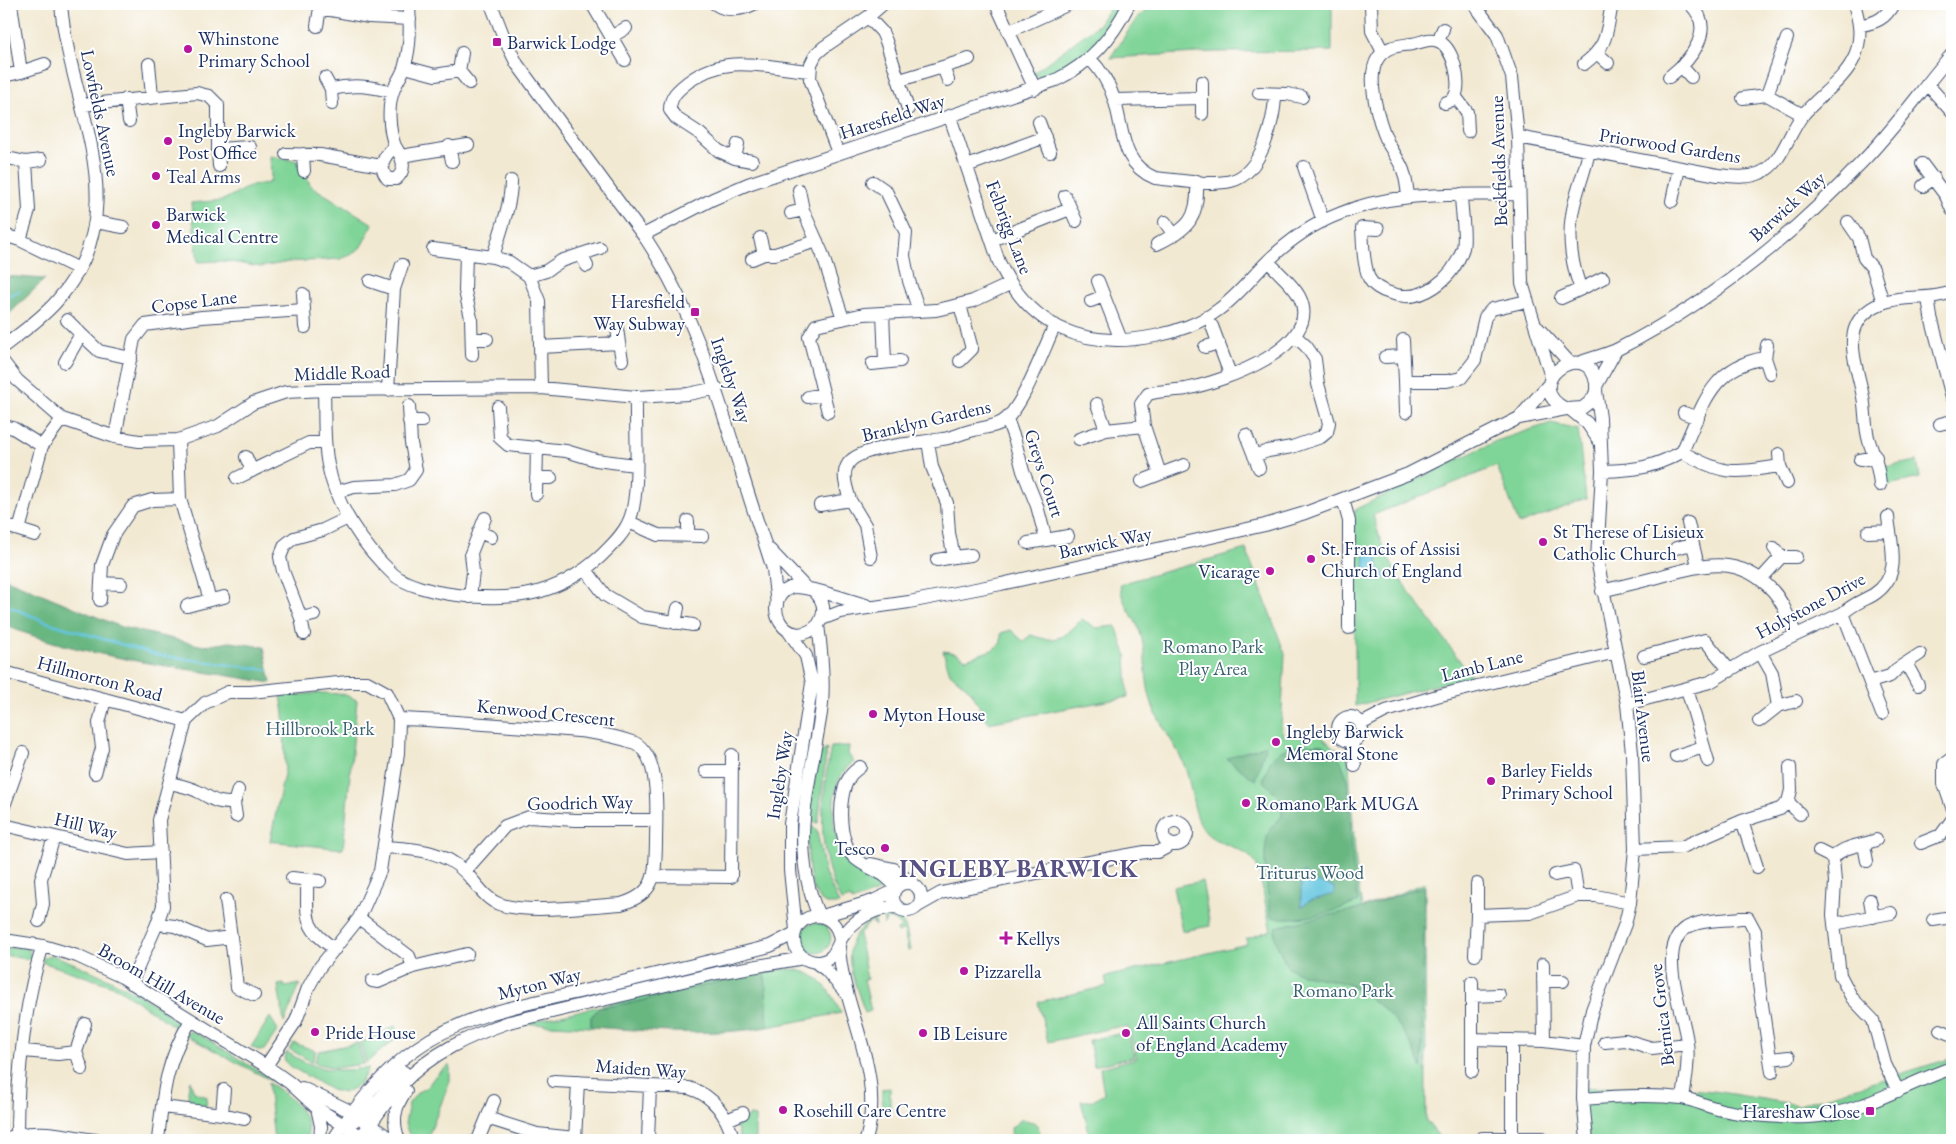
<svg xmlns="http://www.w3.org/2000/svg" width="1956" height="1144" font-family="'EB Garamond',serif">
<rect width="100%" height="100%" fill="#fff"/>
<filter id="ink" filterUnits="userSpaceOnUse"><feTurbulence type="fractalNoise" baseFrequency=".02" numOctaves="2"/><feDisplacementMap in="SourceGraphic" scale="10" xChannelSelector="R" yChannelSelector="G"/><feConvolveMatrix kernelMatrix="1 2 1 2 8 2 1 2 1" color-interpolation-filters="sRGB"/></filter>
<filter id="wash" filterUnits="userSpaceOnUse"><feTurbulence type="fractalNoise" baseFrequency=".0096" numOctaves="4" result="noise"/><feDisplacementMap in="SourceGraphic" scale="20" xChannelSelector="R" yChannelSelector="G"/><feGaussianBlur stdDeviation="1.12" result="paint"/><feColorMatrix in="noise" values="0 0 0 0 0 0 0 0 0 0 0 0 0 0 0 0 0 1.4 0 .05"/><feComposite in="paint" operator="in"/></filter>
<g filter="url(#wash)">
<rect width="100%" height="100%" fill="#f2e9d2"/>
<!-- green -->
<path fill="#7fd497" stroke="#4d827a" d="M1112 4H1123C1105 39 1080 67 1041 79L1033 73 1099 24Z
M1154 4H1332V51L1215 52 1110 58 1137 18Z
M270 156 298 161 311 186 373 224 361 247 351 255 340 259 289 262 261 267 224 261 198 262 191 203 223 200 252 185 269 183 271 178Z
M1551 423 1578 429 1586 499 1519 524 1497 466 1373 515 1381 542 1397 575 1471 676 1355 706V603L1356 602 1354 514 1356 509 1496 441Z
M1917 461 1920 478 1888 485 1885 467Z
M1246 549 1285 654 1281 728 1283 735 1319 734 1334 748 1348 753 1357 878 1362 908 1425 883 1426 1121 1442 1140H1091L1081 1101H1093L1104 1094 1100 1068 1137 1058 1128 1027H1117L1048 1042 1038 1002 1107 986 1105 977 1247 944 1246 939 1271 930C1267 917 1261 872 1256 864 1243 843 1212 847 1201 826 1191 806 1192 781 1182 760 1172 738 1156 721 1150 697 1144 675 1147 651 1139 629 1133 614 1120 601 1120 584Z
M1082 619 1096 628 1116 626 1126 654 1128 697 988 723 971 691 950 673 943 651 956 653 966 659 992 650 1001 643V633L1011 630 1023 641 1031 635C1056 644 1064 638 1082 619Z
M321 693 343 694 357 700 343 849 270 841 285 769 284 713 281 696Z
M849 746 848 754 854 762C828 777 829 833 844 855 855 870 879 870 883 885L879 891 852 902 851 898 841 901C815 851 821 800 831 747Z
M827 748 818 823 808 821 818 756Z
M807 826 813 827 817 831 825 873 839 904H826C804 891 809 849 807 826Z
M1202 881 1210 926 1182 931 1173 887Z
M885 914C908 916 906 931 910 950L908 951 904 930 898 933 897 930 902 927 896 921 887 918 884 925 883 917 874 920 875 926 871 921 859 934 867 979H864L871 1011 865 1013C851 971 831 935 885 914Z
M801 938a15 15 0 1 1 30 0a15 15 0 1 1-30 0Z
M23 947 29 949 31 960 4 955V948Z
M52 955C76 963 174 1005 178 1029L116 987 42 962 44 957Z
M759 969C768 971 777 970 786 969 817 969 829 988 841 1013L768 1027 765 971 636 1002 599 1008 591 1017V1027L532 1024 514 1026Z
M284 984V987L300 984 284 1023 278 985Z
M270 1017 278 1030 264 1050 260 1051 251 1047Z
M395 1026 399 1036 366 1063 360 1043Z
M190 1031 207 1039 289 1090 185 1035Z
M1128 1032 1134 1057 1094 1066 1089 1040Z
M294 1043 316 1051 312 1062 289 1049Z
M358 1043 364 1064 335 1068 314 1063 319 1051Z
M287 1052C316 1071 335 1072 369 1068L359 1085 344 1093 331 1090 288 1065 284 1059Z
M1952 1058V1140H1564L1578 1138 1577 1088 1657 1087 1714 1091 1799 1105Z
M450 1065V1081L427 1140H411L405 1124 409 1103 418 1092 427 1087 436 1075Z
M190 1080 194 1092 207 1097 206 1107 189 1105 188 1091Z
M268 1083C285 1092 317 1117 306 1140H274Z
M890 1088V1111L882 1107V1089Z
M11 1107 10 1129 4 1134V1108Z
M750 1116 755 1117V1140H740L736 1124Z
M1022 1119 1036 1123 1040 1132 1038 1140H1012L1011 1128Z"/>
<!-- forest -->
<path fill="#67b680" stroke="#41726f" d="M4 276 45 279 4 319Z
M4 578 121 627 204 646 230 642 264 647 271 683C183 667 86 659 4 625Z
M1301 744 1324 745 1340 759 1348 780 1353 866 1358 902C1328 914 1304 921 1271 917 1268 892 1260 855 1269 831 1272 826 1278 821 1282 816L1281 799 1263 781C1272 754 1273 752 1301 744Z
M1266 745 1255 780 1227 759C1238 752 1253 751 1266 745Z
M1424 886 1422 1069C1407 1031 1394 1016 1361 991 1341 976 1305 981 1288 967 1284 963 1282 954 1279 949 1276 943 1273 934 1276 927L1362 908Z
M765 971 768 1027C709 1037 651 1031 591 1027V1017L599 1008 636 1002Z"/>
<!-- water -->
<path fill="#61c4df" stroke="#3e7a9e" d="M1369 551 1375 552 1378 561V568L1385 574V578L1380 581H1368L1364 568 1365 553Z
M1304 872 1308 880 1334 887V894L1309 901 1301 907V882Z"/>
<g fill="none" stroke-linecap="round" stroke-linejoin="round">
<!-- stream -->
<path stroke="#61c4df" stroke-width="2.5" d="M4 298 20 291
M4 604 46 622 157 655 268 670"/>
</g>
</g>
<g filter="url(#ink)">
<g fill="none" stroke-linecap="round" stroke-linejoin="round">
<defs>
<path id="minor" d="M491 4 505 40 517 64 646 239C708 333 728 440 765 544L773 569 777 605
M592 4 625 60
M715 4C727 12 742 10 754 4
M996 4 1035 89
M1371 4 1372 31 1383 52
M1474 4 1497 35 1512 77 1518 137 1522 283 1551 377
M868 17 882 32 886 41 908 109
M1861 25C1876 23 1886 18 1893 4
M317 26 320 8 369 17 410 19
M1010 31 1069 4
M611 37 626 28
M1787 38 1767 95 1803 115
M1438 41 1443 29
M1598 54 1608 63
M1090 59C1102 71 1109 83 1114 99 1124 129 1120 164 1155 178 1177 180 1210 186 1231 181 1261 174 1275 120 1275 94
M149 64 152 96
M1584 64C1609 45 1606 32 1612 4
M405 67 435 75 459 71 469 83
M943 67 948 80
M1682 67 1691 77
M459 71 462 53
M21 72 45 64
M4 76 21 72 11 4
M1669 77C1691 60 1717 29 1690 4
M325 78 331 89
M900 80 969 59
M1202 82V98
M1927 84 1952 112
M1259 93 1287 94 1302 97
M1743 98 1767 95
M126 99 129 121
M1115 100 1202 98V114
M1445 103 1452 100 1455 96
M332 104 331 89C353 84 371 86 392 92
M82 105 197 93 209 96 218 105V149L250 147
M950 117 999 262C1030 328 1085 350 1155 336 1176 332 1201 323 1218 310 1237 297 1251 278 1267 262 1287 242 1313 224 1339 214 1396 190 1458 196 1519 194
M1039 122 1050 152
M1518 137 1718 175C1732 176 1747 179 1760 173 1782 164 1788 134 1802 116 1818 96 1845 80 1855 56 1862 37 1860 23 1854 4
M395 146C389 131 387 105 394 89 397 81 403 74 405 65 411 44 410 25 409 4
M395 146C402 157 408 169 396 179H388C377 166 384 156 395 146Z
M449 146 452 161
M218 149 219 166
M838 153 810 79 811 64 816 54 824 47 868 17 883 4
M286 154 320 155 381 166
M303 154 304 171
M401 156 468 145
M735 158 738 144
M12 159 26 162
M752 161 735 158 719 151 699 133 676 118 670 110C670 96 678 90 688 82 728 52 765 68 810 71
M1922 164 1946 196 1952 210
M967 166 1045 137
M1304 167 1323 221
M873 182 886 191 906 233 904 256 909 281 919 311
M1923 186 1934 178
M799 190 803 210 822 253 843 319
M1065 196 1076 221
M1408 196C1407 187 1406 178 1403 170 1399 160 1393 152 1388 143 1379 123 1365 77 1378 58 1387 45 1399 46 1412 44 1421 43 1429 37 1438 41 1453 47 1462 83 1455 96L1467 112 1468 131
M1672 201 1679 168
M791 213 803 210
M96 222 123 227
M1165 222 1174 235
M1848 222 1859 238 1864 258 1873 269 1883 303
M1378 229 1362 228C1363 244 1363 263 1369 278 1372 285 1382 291 1390 293 1422 305 1453 279 1463 248 1466 236 1461 208 1461 194
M4 235 20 240 79 269
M643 235 713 199 748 184 1056 80C1091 63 1112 38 1129 4
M760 238 764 254
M20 240 29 210 26 162 41 160
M992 240 1070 209
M1157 244C1189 228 1199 219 1197 181
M433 249 493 257 509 262 529 276 539 301 541 388
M466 253 465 291 471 318 472 355
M581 254 587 266
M493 257C500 232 511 206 511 181
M752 259 764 254H775L817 241
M529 276 546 271 561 261 600 248
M370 281 394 289
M1098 281 1121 340
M1581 289 1603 278
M303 294 304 310
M1561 298 1581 289C1572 267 1568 239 1572 215 1575 193 1585 173 1589 151
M1928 298 1931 317 1952 397
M1091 301 1104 296
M883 313 885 362
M67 320 81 334
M1212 326 1230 374
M1538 328 1570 363
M472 339H487
M1403 340 1405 381H1447L1461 378 1475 360 1485 317 1492 309 1527 301
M619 343 622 360
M4 346C22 332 41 319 56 302 140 208 69 108 61 4
M540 347 619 343 617 328
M1205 347 1219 343
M1385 357 1403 356
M1765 358 1770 373
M960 361 972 349 960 305
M65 362 81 334 99 351 131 358
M4 363 17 380 62 419 115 437 139 441 178 440 218 426 253 403 286 392 324 390 541 388 636 397 688 394 717 388
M1579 363C1591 358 1606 355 1618 349 1709 303 1790 238 1860 164 1894 130 1921 90 1952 54
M872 364 900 361
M1405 381 1406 412
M1596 386 1616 350
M324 390C325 414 323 440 328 465 336 506 363 546 393 574 405 585 434 592 450 594 509 602 555 598 601 556 611 546 624 534 629 521 641 496 635 427 636 397
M388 390 394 289 402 265
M808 397 823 394
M1097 404 1106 430
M498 407 500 438 508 445 566 451 596 460 635 465
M1571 410 1587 423 1600 442
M828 412 809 337 816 325 864 314 936 310 950 307 973 301 1010 284
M1684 413 1698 418
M1519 418 1549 384
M1007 419 1015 441 1023 471 1037 506 1046 540 1068 536
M409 421H422
M1940 424 1952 421
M4 426 13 428 42 446
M1144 426 1160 474 1184 465
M1246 435 1259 468
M115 437 134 339 145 325 202 317 304 310 305 327
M1079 439 1106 430 1144 426 1141 404 1148 394C1160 390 1173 391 1186 389 1221 382 1326 347 1299 296 1292 283 1277 272 1268 261
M178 440 180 499 210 600 187 606
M928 441 932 467 947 503 949 533 954 557 971 555
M1682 452C1703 407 1710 367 1765 358L1767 345
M1254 456 1268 451 1292 447 1321 437 1327 432 1329 423 1318 384 1315 359 1306 346 1295 336
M246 457 252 471
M1860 460 1876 457
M1780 466 1787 483
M1602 471C1636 470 1652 468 1682 452 1725 476 1733 473 1780 466L1779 454
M237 478 309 443H325
M536 478H551
M1142 481 1160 474
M1880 485C1879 468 1874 456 1869 441 1864 425 1866 407 1862 392 1855 358 1838 321 1882 303 1905 294 1929 301 1952 292
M336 492 354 487 395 485 409 480 416 470 411 443 409 406
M536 494 537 447
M1343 499 1349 521V628
M850 500 865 525 871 557
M820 505 850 500C847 489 841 475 848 464 858 446 922 443 942 439 953 438 963 432 974 430 985 427 998 427 1006 419 1024 404 1044 348 1055 325
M688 521V536
M629 522 658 535 702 536
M1688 523 1698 566
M4 525 19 530 42 446 62 419
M19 530 35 535
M479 532 491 537
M1868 532 1890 531
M1028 543 1046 540
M1676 548 1692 544
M770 550 805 587
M1781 557H1796
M937 560 954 557
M586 570 605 595 642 617 693 625
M1761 579 1781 557 1774 548
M101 583 121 584
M814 591C825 601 826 613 818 625 787 654 758 602 790 588 801 583 850 601 866 605
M1602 591C1621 586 1640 582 1658 577 1701 565 1738 553 1773 591 1784 603 1789 620 1796 635
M470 597 473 572 471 553 485 518
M100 600 102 565 113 535 133 506 152 500 180 499
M210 600 224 597
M1843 613 1882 714
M301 618 314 615
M822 619 840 612 909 602 1001 584 1265 525 1305 513 1408 474 1519 418 1566 409 1582 408C1591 402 1598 395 1596 383 1587 335 1517 384 1566 409
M675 623 678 608
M818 625C822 654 825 684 821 713 810 785 788 846 819 916
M789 632 806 656 812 683 790 824V870L796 930
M304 634 301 618 283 571 280 557 285 545 294 538 323 530 348 518
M1760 652 1772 673 1778 706
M1644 656 1705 640 1730 671
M1906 663 1918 685
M4 672 186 721
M1870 682 1890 676 1897 669 1920 654
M1687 689 1708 761
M1627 704 1710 682 1760 652 1843 613C1853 604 1862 601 1873 595 1903 576 1891 546 1888 517
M1338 729a12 12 0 1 1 24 0a12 12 0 1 1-24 0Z
M1759 721 1778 706 1796 701
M1361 724 1386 711 1437 696 1616 652
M1352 740 1355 766
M1676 756 1703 747
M1952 758 1944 764V784L1952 807
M860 767C856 770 851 773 849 778 837 796 838 845 856 859 869 870 887 872 896 888
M706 771H731
M95 773 102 748 99 723 105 699
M170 783C178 785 189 787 197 791 214 799 213 803 234 803L238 790
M1788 802 1800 814
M234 803 236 816
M4 806 23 753
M1163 833a12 12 0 1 1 24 0a12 12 0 1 1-24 0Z
M1742 821 1757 867
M4 825 128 854 161 852
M1876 840C1861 846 1844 845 1833 858L1835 882 1833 915 1840 975 1852 998 1873 1020 1885 1064 1898 1091
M1921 843 1941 835 1952 820
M1864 845 1867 861
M385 847C414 849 444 850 466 873 476 883 485 899 499 904 526 914 590 906 621 904 656 894 655 875 656 843 656 817 660 771 644 751 641 747 637 743 632 742 598 730 559 730 524 727 482 724 441 720 399 719
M1635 849 1682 847 1742 821 1780 809 1788 802 1791 790 1790 767
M1819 851 1833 858
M871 864 894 869 913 884
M465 871 505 826 529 817 575 820H656
M1555 875 1574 871 1578 896
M655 876 731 877 732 755
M292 878 320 881
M307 880C308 916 301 927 335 949
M893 897a14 14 0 1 1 28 0a14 14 0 1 1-28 0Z
M1870 900 1873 917
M918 906 941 893 1084 863 1145 852H1158L1171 845
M1477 915V884
M822 916 873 901 894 891
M359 918 409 956 413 967
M1933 920 1952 917
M39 921 43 904 41 879 54 837
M157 924 175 926 207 940 231 937 226 900
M1834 924 1891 913
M231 937 237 987 254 995
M4 940 43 946 77 956 122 977 266 1066 290 1083 317 1108 367 1140
M840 942C839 928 833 919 819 916 785 916 786 964 821 962 835 958 835 950 841 939 853 919 875 907 898 907
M839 947C843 1013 886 1071 866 1140
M1475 955 1477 915 1530 913 1578 896H1596L1630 903
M815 962 826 970 845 992
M1543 964 1544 1041
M372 981 378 982 413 967 467 954
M1543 981H1563
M1472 982V1039L1544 1041 1584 1046
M131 983 157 924 163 906 159 820 186 721 205 703 228 692H251L348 682H367L387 693 399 719 398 753 380 871 359 918 319 968 308 988 296 1021 266 1066
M1472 996 1499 995
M1940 1030 1952 1035
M1472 1039V1071
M1512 1040V1138H1543
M1605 1042 1625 1040 1652 1048 1687 1044
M23 1051 58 1054 76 1052 82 1069
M76 1052 85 1024
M1771 1059 1789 1057
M554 1081 689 1088C715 1096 726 1115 734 1140
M302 1088 352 1112 392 1140
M1683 1098C1686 1079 1689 1061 1687 1042 1684 1013 1656 950 1685 929 1699 919 1723 921 1740 918H1748L1755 931 1759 984 1772 1072
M1583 1099C1616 1096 1649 1094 1682 1098 1695 1100 1708 1107 1722 1110 1750 1116 1780 1118 1809 1117 1861 1114 1904 1084 1952 1068
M162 1107 222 1114 244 1119
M317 1108 321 1126 320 1140
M222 1114 224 1090
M487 1118 537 1134 575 1138
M727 1120 743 1113
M343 1126C370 1117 383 1091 404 1072
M17 1133C17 1077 25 998 43 946
M1482 1138H1512
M4 1140C32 1126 66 1136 96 1140
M158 1140C163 1093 166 1061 191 1020
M333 1140C356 1106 382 1072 417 1048 468 1012 533 1003 592 989 652 975 711 961 770 946L795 933
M358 1140C373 1122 385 1102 401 1085 431 1053 469 1036 509 1022L717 973 804 958
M399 1140C392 1122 394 1107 406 1091
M478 1140 494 1101
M575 1140 578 1082
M648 1140 650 1086
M1587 1140 1583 1099 1584 1046 1592 1010 1625 924 1630 903 1635 849 1632 753 1627 704 1597 560 1602 471 1600 418 1596 391"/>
</defs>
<!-- minor casing -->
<use href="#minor" stroke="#3b4b6f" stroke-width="14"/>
<!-- minor -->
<use href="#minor" stroke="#fff" stroke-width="12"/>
</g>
</g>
<!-- markers -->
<g fill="#b5179e" stroke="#fff" stroke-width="2">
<rect x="492" y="37" width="10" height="10" rx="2.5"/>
<circle cx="188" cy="49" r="5"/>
<circle cx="168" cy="141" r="5"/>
<circle cx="156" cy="176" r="5"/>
<circle cx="156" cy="225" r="5"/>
<rect x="690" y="307" width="10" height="10" rx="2.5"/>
<circle cx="1543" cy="542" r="5"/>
<circle cx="1311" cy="559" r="5"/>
<circle cx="1270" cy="571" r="5"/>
<circle cx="873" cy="714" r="5"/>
<circle cx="1276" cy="742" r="5"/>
<circle cx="1491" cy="781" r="5"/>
<circle cx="1246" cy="803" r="5"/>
<circle cx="885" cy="848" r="5"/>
<path d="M1003.5 930.5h5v5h5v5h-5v5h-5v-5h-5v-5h5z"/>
<circle cx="964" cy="971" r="5"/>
<circle cx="315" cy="1032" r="5"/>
<circle cx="923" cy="1033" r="5"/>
<circle cx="1126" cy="1033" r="5"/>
<circle cx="783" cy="1110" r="5"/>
<rect x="1865" y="1106" width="10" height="10" rx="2.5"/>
</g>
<g text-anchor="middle" stroke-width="4" stroke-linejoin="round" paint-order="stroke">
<!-- poi labels -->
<g font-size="19" fill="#1b2f5e" stroke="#fff" text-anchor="start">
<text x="198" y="45">Whinstone<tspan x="198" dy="22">Primary School</tspan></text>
<text x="507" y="49">Barwick Lodge</text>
<text x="178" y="137">Ingleby Barwick<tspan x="178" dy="22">Post Office</tspan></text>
<text x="166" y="183">Teal Arms</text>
<text x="166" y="221">Barwick<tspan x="166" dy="22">Medical Centre</tspan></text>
<text x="685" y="308" text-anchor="end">Haresfield<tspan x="685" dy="22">Way Subway</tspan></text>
<text x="1553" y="538">St Therese of Lisieux<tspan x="1553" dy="22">Catholic Church</tspan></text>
<text x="1321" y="555">St. Francis of Assisi<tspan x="1321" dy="22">Church of England</tspan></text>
<text x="1260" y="578" text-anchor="end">Vicarage</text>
<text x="883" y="721">Myton House</text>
<text x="1286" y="738">Ingleby Barwick<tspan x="1286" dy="22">Memoral Stone</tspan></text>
<text x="1501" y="777">Barley Fields<tspan x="1501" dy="22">Primary School</tspan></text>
<text x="1256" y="810">Romano Park MUGA</text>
<text x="875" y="855" text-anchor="end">Tesco</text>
<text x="1016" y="945">Kellys</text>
<text x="974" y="978">Pizzarella</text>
<text x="1136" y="1029">All Saints Church<tspan x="1136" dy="22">of England Academy</tspan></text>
<text x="325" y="1039">Pride House</text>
<text x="933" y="1040">IB Leisure</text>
<text x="793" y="1117">Rosehill Care Centre</text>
<text x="1860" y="1118" text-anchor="end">Hareshaw Close</text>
</g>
<!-- street labels -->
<g font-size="19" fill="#1b2f5e" stroke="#fff">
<text transform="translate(101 113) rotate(78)" y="7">Lowfields Avenue</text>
<text transform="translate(892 116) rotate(-18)" y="7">Haresfield Way</text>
<text transform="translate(1670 145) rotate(9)" y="7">Priorwood Gardens</text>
<text transform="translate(1498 161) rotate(-92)" y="7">Beckfields Avenue</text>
<text transform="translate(1787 206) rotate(-42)" y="7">Barwick Way</text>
<text transform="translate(1010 227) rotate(69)" y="7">Felbrigg Lane</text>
<text transform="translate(194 301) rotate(-7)" y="7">Copse Lane</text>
<text transform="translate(342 372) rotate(-2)" y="7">Middle Road</text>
<text transform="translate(732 380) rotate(71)" y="7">Ingleby Way</text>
<text transform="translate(926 420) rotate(-13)" y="7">Branklyn Gardens</text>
<text transform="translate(1045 473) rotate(72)" y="7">Greys Court</text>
<text transform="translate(1105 542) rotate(-12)" y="7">Barwick Way</text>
<text transform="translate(1810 605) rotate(-28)" y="7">Holystone Drive</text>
<text transform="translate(1482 665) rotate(-14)" y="7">Lamb Lane</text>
<text transform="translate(100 678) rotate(15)" y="7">Hillmorton Road</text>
<text transform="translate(546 712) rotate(6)" y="7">Kenwood Crescent</text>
<text transform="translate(1644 716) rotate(83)" y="7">Blair Avenue</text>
<text transform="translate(779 775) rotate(-81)" y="7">Ingleby Way</text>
<text transform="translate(580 802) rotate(-1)" y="7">Goodrich Way</text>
<text transform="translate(86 825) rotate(13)" y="7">Hill Way</text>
<text transform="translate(162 983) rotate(30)" y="7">Broom Hill Avenue</text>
<text transform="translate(539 983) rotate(-14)" y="7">Myton Way</text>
<text transform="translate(1661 1015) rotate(-97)" y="7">Bernica Grove</text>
<text transform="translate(641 1068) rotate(4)" y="7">Maiden Way</text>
</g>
<!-- park labels -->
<g font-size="19" fill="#39616f" stroke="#fff">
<text x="1213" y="653">Romano Park<tspan x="1213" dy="22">Play Area</tspan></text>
<text x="320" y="735">Hillbrook Park</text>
<text x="1310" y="879">Triturus Wood</text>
<text x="1343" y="997">Romano Park</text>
</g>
<!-- district labels -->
<g font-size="24" font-weight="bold" letter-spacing="1" fill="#585183" stroke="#fff">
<text x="1019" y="877">INGLEBY BARWICK</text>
</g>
</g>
<!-- margin -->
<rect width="1956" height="1144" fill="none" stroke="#fff" stroke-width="20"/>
</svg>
